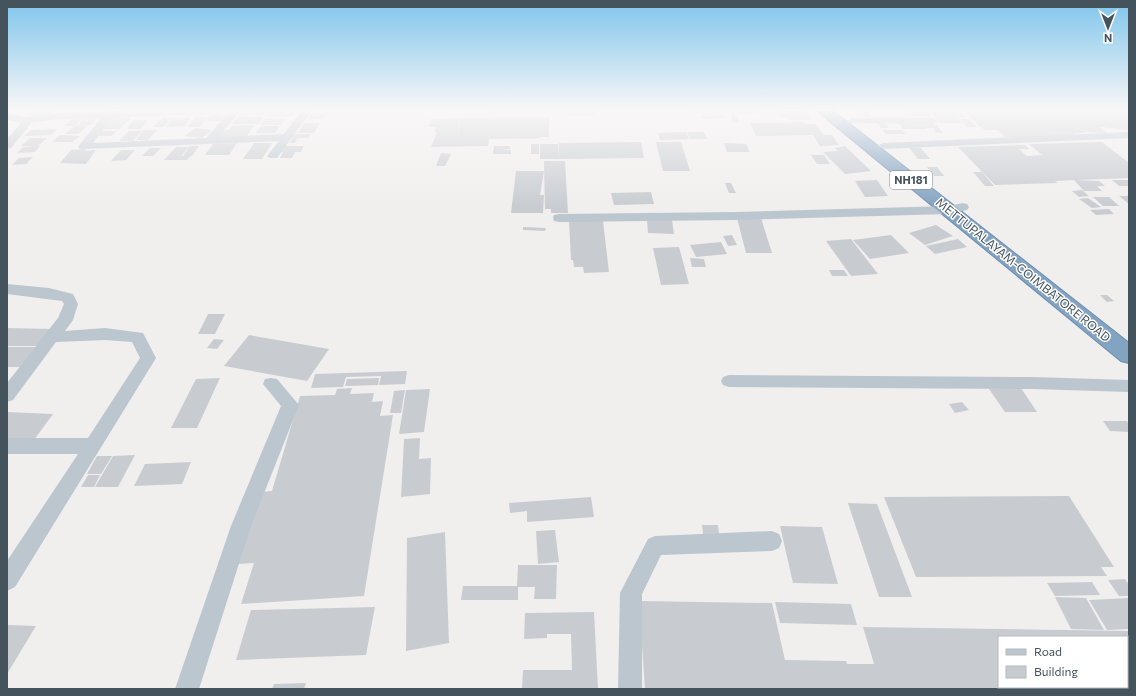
<svg xmlns="http://www.w3.org/2000/svg" width="1136" height="696" font-family="Commissioner,sans-serif">
<rect width="100%" height="100%" fill="#f1eeee"/>
<!-- building -->
<path fill="#c8ccd1" fill-rule="evenodd" d="M40 110H45L39 115H27L32 111Z
M47 110H56L51 115H41Z
M246 110H268L264 115H241Z
M270 110H297L293 116H266Z
M489 110H538L539 112 489 114Z
M544 110H596L597 115H567V112H544Z
M860 110H867L872 117H865Z
M908 110H927L932 116H913Z
M929 110H960L967 118 958 117 962 123H940Z
M963 110H1125L1129 114V130L1100 127 1106 133 1083 132 1085 133H1075L1071 135 1048 137H1005L998 130H985L979 126Z
M737 111H757L758 114H738Z
M777 111H807L812 120H789L788 117H780Z
M313 112H328L323 119H308Z
M730 112H736L739 122H733Z
M722 113 725 118 703 119 700 115Z
M211 114H226L221 121H205Z
M239 116 264 117 259 124H232Z
M163 117 173 118H191L184 126 166 127 172 119 163 127H153Z
M196 117H207L200 127H188Z
M549 117V137H540V122V138L489 139 488 146 431 147 437 132H435L436 127H429L431 119 460 118 457 139 461 118Z
M98 118 91 125 76 126 84 119Z
M112 118H131L119 129H100Z
M72 119H82L75 126H65Z
M265 119H286L281 125H260Z
M960 119H969L977 127H967Z
M134 120H148L141 129H127Z
M803 122 804 124H816L824 135H832L839 145 820 146 813 135 756 136 750 123Z
M304 123H320L314 133H298Z
M877 123H886L889 128H881Z
M899 123H923L927 129H903Z
M923 124H936L943 133H936L933 128H927Z
M254 125 247 136 217 137 222 130H229L232 126Z
M74 126H87L78 134H65Z
M261 126H280L275 133H256Z
M195 128 212 130 202 138 185 136Z
M57 129 51 135 24 136 31 130Z
M144 130H157L148 140H136Z
M883 130H902L906 134H885Z
M100 131H117L111 136H94Z
M129 131H142L133 141H119Z
M686 132 689 139 660 140 658 133Z
M687 132H704L707 139H690Z
M294 134H310L308 138H297L295 143H290Z
M60 135 80 136 72 142H52Z
M30 138H47L38 146H40L35 152 17 153 23 147 35 146H21Z
M641 142 644 158 559 159V143Z
M656 142H681L690 171H663Z
M1102 142 1129 163V178L1076 180 1099 181 1105 186H1097L1102 191H1084L1074 180 1055 181 1058 183 995 185 958 147 1025 145 1029 149H1019L1027 156 1042 155 1029 144Z
M237 143 229 155H205L213 144Z
M254 143H272L262 159H243L248 151H258H249Z
M724 143 746 144 750 152H727Z
M531 144H539V154H531Z
M540 144H558L559 159H540Z
M190 146H199L192 156H186H191L187 160H164L176 147H189L181 156H183Z
M284 146H304L301 152H295L292 158H280L283 152H280Z
M494 146H510V149L501 150H511V154H493Z
M845 146 871 171 845 174 823 152 838 151 835 148Z
M150 148H161L153 156H142Z
M909 148H921L930 159H918Z
M87 149 85 151 96 150 86 164 60 163 71 150Z
M121 150H135L126 160 111 161Z
M441 153 451 154 445 166H436Z
M811 155H824L830 164H817Z
M33 157 26 164 12 165 19 158Z
M544 161H565L568 213H551V209H545Z
M927 167H937L944 176H934Z
M516 171H544L540 195H544L543 213H511Z
M973 172H982L994 186H985Z
M877 180 888 196 865 197 855 181Z
M1112 180H1128L1129 186H1119Z
M725 183H731L736 193H729Z
M1082 190 1089 196 1079 197 1072 191Z
M651 192 654 204 614 205 611 193Z
M1119 196H1129V204Z
M1093 197H1109L1119 206H1103Z
M1088 198 1101 207 1092 208 1079 199Z
M1109 209 1114 214 1096 215 1090 210Z
M737 218H761L772 253H746Z
M647 220H672L674 234 648 233Z
M569 221H603L609 272 584 273 583 267H574L573 260H571Z
M936 225 953 236 925 245 909 233Z
M523 227 546 228 545 231 523 230Z
M732 235 737 245 728 246 723 236Z
M891 235 909 253 870 259 853 240Z
M851 239 878 274 851 276 826 241Z
M958 239 967 247 935 254 926 246Z
M721 242 727 254 696 257 690 245Z
M679 247 689 284 661 285 653 248Z
M690 258 704 259 706 267H692Z
M829 270H844L848 276H832Z
M1100 295H1107L1114 301 1107 302Z
M208 314H225L215 334H198Z
M7 328 53 329 38 346H7Z
M249 335 329 349 307 381 224 366Z
M214 339 224 340 217 349 207 348Z
M7 347H36L20 367H7Z
M407 371 405 384 379 385 381 376 346 377 343 387 311 388 315 374Z
M220 378 197 428H171L196 379Z
M379 378 378 385 345 386 347 379Z
M352 388 350 394 374 393 372 402 383 401 380 416 393 415 364 596 241 604 254 563 238 564 260 492 272 491 300 396 335 395 337 389Z
M1021 388 1037 412H1005L989 389Z
M430 389 424 432 399 434 406 390Z
M405 390 401 413H390L394 391Z
M962 402 969 410 955 413 949 404Z
M7 412 53 414 34 440 7 439Z
M1103 421H1127L1129 424V432L1110 431Z
M420 438 419 459 431 458 430 494 401 497 404 439Z
M135 455 118 487H95L113 456Z
M97 456H112L101 474H87Z
M191 462 182 484 134 486 145 464Z
M88 475H100L94 487H81Z
M1069 496 1114 567H1101L1107 576 916 577 884 497Z
M591 497 594 517 527 522V511L510 513 509 503Z
M848 503 877 504 912 597H879Z
M702 525H718L719 534H703Z
M780 526 822 527 838 584 793 583Z
M555 530 559 562 538 564 536 531Z
M445 532 449 643 406 651 407 538Z
M518 565H557L556 599H534L535 587H518V600H461L463 586H517Z
M1125 579 1129 585V596H1119L1108 580Z
M1092 582 1100 595 1055 596 1047 583Z
M1055 597 1086 598 1104 630 1071 629Z
M1129 598V629L1107 630 1089 600Z
M639 601 772 603 785 660 846 661 847 664H874L863 627 1129 631V689H645ZM999 637H1127V687H999Z
M775 602 851 604 857 625 780 623Z
M375 607 366 655 236 660 251 610Z
M594 612 598 689H522L523 670H572L571 634H547V638L524 639 525 613Z
M7 625 36 626 7 674Z
M306 683 304 689H272L274 684Z"/>
<g fill="none" stroke-linecap="round" stroke-linejoin="round">
<defs>
<path id="highway" d="M816 110H832L1129 343V363L1121 361Z"/>
</defs>
<!-- highway casing -->
<use href="#highway" stroke="#6d8ead" stroke-width="2"/>
<!-- minor -->
<path fill="#bbc6cf" fill-rule="evenodd" d="M153 110H226L221 113 112 118 93 143 206 138 231 110H242L218 137 284 134 302 110H312L277 158H269L267 156 279 141 80 149 78 147 101 118 59 119 32 122 11 148 7 149V139L21 123 7 120V112L24 117 59 113Z
M692 110H747L742 113 696 114 692 113Z
M852 118H933L938 121 933 124 848 123 847 121Z
M1129 132V138L883 149 877 146 883 143Z
M963 203 967 204 969 207 967 210 949 214 738 220 559 222 554 221 553 218 554 215 559 214 738 212 949 206Z
M7 284 49 288 73 294 78 304 73 320 65 331 105 328 143 333 156 358 15 587 7 591V561L78 454H7V438H88L140 358 132 342 105 340 56 342 13 400 7 402V383L58 318 64 304 62 301 7 294Z
M729 375 1033 377 1129 380V392L1033 389 729 387 723 385 721 381 723 377Z
M271 378 277 379 299 405 251 526 199 689H175L231 526 281 406 263 384 265 379Z
M772 531 779 534 782 541 779 548 772 551 661 555 642 594V689H618L620 593 648 539 655 536Z"/>
<!-- highway -->
<use href="#highway" fill="#82a3c1" fill-rule="evenodd"/>
</g>
<!-- sky -->
<linearGradient id="sky" x2="0" y2="1"><stop stop-color="#7fc5ec"/><stop offset="0.53" stop-color="#f9f7f7"/><stop offset="1" stop-color="#f9f7f7" stop-opacity="0"/></linearGradient>
<rect width="1136" height="207" fill="url(#sky)"/>
<g text-anchor="middle" stroke-width="3" stroke-linejoin="round" paint-order="stroke">
<!-- shield labels -->
<rect fill="#fff" stroke="#7d878e" stroke-width="1" x="890" y="171" width="42" height="18" rx="3"/>
<g font-size="11" font-weight="bold" fill="#45535d">
<text x="911" y="184">NH181</text>
</g>
<!-- street labels -->
<g font-size="12" fill="#45535d" stroke="#fff">
<text transform="translate(1023 270) rotate(39)" y="4">METTUPALAYAM-COIMBATORE ROAD</text>
</g>
</g>
<!-- border -->
<rect width="1136" height="696" fill="none" stroke="#45535d" stroke-width="16"/>
<!-- legend -->
<rect x="998" y="636" width="130" height="52" fill="#ffffff" stroke="#b5babe"/>
<rect x="1006" y="649" width="20" height="6" fill="#bbc6cf" stroke="#b5babe"/>
<text x="1034" y="656" font-size="12" fill="#45535d">Road</text>
<rect x="1006" y="666" width="20" height="12" fill="#c8ccd1" stroke="#b5babe"/>
<text x="1034" y="676" font-size="12" fill="#45535d">Building</text>
<!-- north arrow -->
<g transform="translate(1108 28) rotate(180)" stroke="#ffffff" stroke-width="3" paint-order="stroke">
<path d="M0-3L7 15L0 10L-7 15Z" fill="#45535d"/>
<text y="-6" font-size="11" font-weight="bold" text-anchor="middle" fill="#45535d">N</text>
</g>
</svg>
